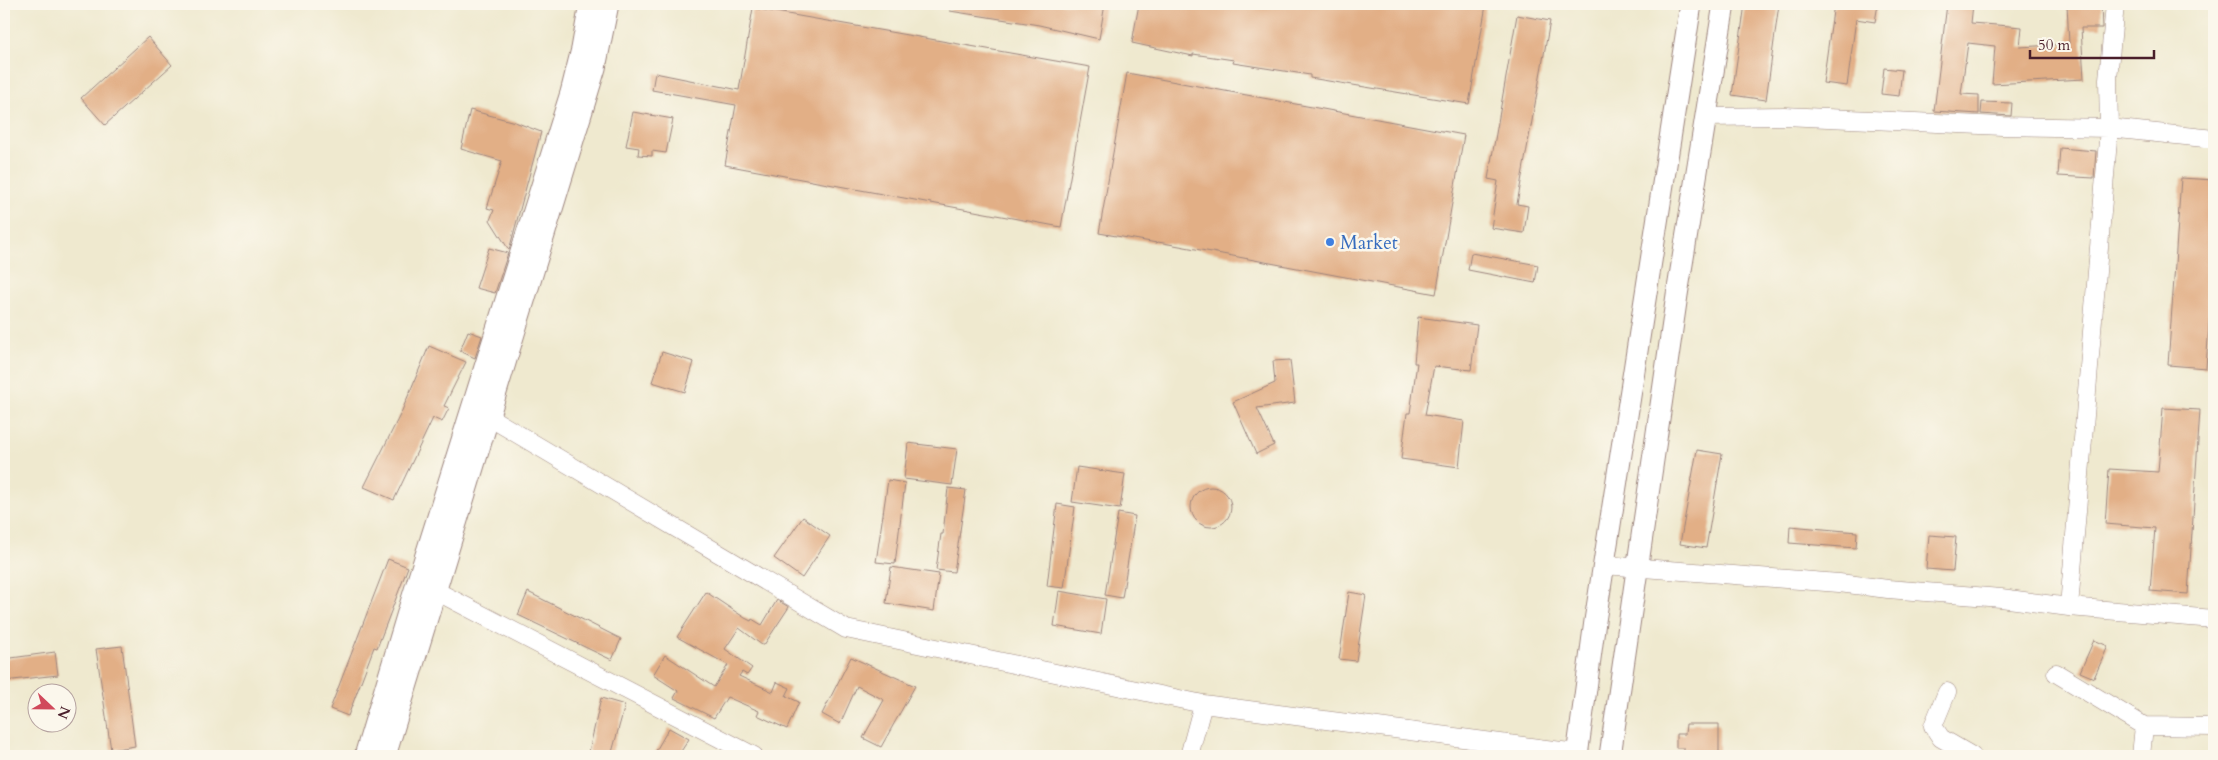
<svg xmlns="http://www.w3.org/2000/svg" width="2218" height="760" font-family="Cardo,serif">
<rect width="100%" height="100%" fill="#fbf7ec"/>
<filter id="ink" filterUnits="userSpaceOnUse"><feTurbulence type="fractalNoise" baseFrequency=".02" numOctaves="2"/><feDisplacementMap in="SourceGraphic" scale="10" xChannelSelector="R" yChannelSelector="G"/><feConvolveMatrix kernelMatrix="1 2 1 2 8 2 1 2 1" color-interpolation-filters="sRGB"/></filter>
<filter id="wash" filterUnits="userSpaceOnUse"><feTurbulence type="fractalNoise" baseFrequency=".0096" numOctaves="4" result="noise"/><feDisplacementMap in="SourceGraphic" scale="20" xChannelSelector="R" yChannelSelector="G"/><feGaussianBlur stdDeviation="1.12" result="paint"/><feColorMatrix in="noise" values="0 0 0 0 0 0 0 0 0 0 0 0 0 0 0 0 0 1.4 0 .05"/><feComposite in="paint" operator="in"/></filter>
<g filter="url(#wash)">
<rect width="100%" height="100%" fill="#efe9cf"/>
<g id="blocks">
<!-- building -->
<path fill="#e2af86" d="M951 4H1105L1099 39 1039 25 950 11Z
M1139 4H1476L1486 5 1469 104 1310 78V75L1233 63 1234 60 1193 54V56L1132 43Z
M1745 4H1779L1766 100 1732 95Z
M1834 4H1878L1875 22 1856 19 1847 86 1823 83Z
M1947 4H1973L1971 23 2022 27 2020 47 2069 44 2067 4H2101L2102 28H2081L2084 79 1992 84 1995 46 1968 43 1961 94 1979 95V114L1934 111Z
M753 8 1090 67 1061 227 725 165 736 105 652 90 655 73 739 90Z
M1517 15 1550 21 1517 204 1528 206 1524 233 1491 228 1498 181 1488 179Z
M148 37 172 65 105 125 81 98Z
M1884 68 1902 70 1899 96 1881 94Z
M1127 73 1464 135 1436 294 1158 242 1157 243 1099 233Z
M1982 102 2012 103 2011 116 1981 114Z
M470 110 515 122 541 132 509 250 490 220 494 210 487 208 502 161 461 149Z
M633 112 673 119 666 153 652 151V156L638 155 639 148 626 146Z
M2060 148 2096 151 2094 178 2058 176Z
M2181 178 2214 180V252L2206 368 2168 365Z
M489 248 508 253 495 293 476 288Z
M1471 253 1538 265 1535 283 1468 270Z
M1418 317 1477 325 1471 370 1434 366 1425 415 1464 421 1459 467 1401 459 1407 413H1410L1417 363H1414Z
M468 331 482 336 475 358 460 351Z
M429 346 466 362 444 406 449 408 442 422 433 418 394 500 364 487 401 413Z
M662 352 694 362 685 392 652 382Z
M1290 360 1295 403 1257 408 1274 445 1256 454 1233 402 1275 383 1273 361Z
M2163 408 2200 410 2188 594 2150 591 2155 528 2105 524 2109 469 2158 472Z
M908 443 957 449 952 485 904 479Z
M1697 450 1722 454 1706 548 1680 544Z
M1077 467 1125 474 1120 509 1072 502Z
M888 480 905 483 895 564 876 562Z
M1191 507a20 20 0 1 1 40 0a20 20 0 1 1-40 0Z
M948 488 966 490 954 572 936 570 941 534H943Z
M1057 504 1075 507 1064 588 1047 586Z
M1118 513 1135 516 1122 598 1105 595Z
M803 517 830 536 802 578 774 558Z
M1790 526 1857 532 1856 548 1789 543Z
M1929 535 1956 537 1953 571 1926 569Z
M388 559 408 567 377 648 374 647 348 716 330 709Z
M891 567 939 574 934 611 886 603Z
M1059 591 1106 599 1101 634 1054 626Z
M528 592 621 639 612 660 518 615Z
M706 592 745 618 751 621 752 619 762 625 777 600 789 607 764 645H762L739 628 725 649 752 668 747 675 742 672 739 676 773 692 777 682 790 688 786 696 799 702 787 729 757 715 759 711 727 697 714 718 674 698 678 691 653 675 665 655 714 687 728 665 677 637Z
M1349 592 1366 595 1356 661 1339 659Z
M2094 640 2108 646 2094 678 2080 672Z
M122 646 135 746 111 750 96 649Z
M55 652 58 675 4 681V659Z
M851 657 915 686 881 747 863 738 884 700 857 686 840 724 822 714Z
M601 698 625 705 611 756H588Z
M1686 724H1719V756H1684V748H1676V734H1685Z
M669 728 689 739 678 756H653Z"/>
</g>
</g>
<g filter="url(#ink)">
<use href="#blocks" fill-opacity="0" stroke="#9c847d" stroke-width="1"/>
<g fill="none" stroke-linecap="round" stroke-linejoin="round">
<defs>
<path id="minor" d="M1706 117 1784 116 2002 126 2109 128 2214 139
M489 417 846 629 1203 704 1189 756
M1604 565 1839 583 1888 589 2001 598 2069 607 2214 619
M436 591 754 756
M2069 607 2109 128 2108 79 2115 4
M2056 673 2144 726 2141 756
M1947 692 1933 726 1941 738 1972 756
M1203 704 1577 753
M2144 726 2214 727"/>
<path id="major" d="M365 756 410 606 571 93 582 49 590 4
M385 756 595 68 608 4
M1577 756 1595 621 1691 4
M1610 756 1677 295 1724 4"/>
</defs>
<!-- minor casing -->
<use href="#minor" stroke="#9c847d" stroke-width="19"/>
<!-- major casing -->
<use href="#major" stroke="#9c847d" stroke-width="23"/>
<!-- minor -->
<use href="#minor" stroke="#fff" stroke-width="18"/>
<!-- major -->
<use href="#major" stroke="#fff" stroke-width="21"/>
</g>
</g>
<!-- markers -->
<circle fill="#3f7fe0" stroke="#fbf7ec" stroke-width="2" cx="1330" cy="242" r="5"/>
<g text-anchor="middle" stroke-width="5" stroke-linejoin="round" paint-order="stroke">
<!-- shop labels -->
<g font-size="19" fill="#366cbe" stroke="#fbf7ec" text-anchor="start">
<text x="1340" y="249">Market</text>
</g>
</g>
<!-- margin -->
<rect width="2218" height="760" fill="none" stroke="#fbf7ec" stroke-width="20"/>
<!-- north arrow -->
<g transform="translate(52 708) rotate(112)"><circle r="24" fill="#fbf7ec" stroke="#b4a19f"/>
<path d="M0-4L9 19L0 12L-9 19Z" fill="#d1495b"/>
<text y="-8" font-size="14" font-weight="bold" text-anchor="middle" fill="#4a1f2b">N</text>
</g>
<!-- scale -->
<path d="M2030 50v8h124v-8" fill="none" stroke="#4a1f2b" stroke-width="2.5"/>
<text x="2038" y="50" font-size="15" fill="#4a1f2b" stroke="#fbf7ec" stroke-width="4" paint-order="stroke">50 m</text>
</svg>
